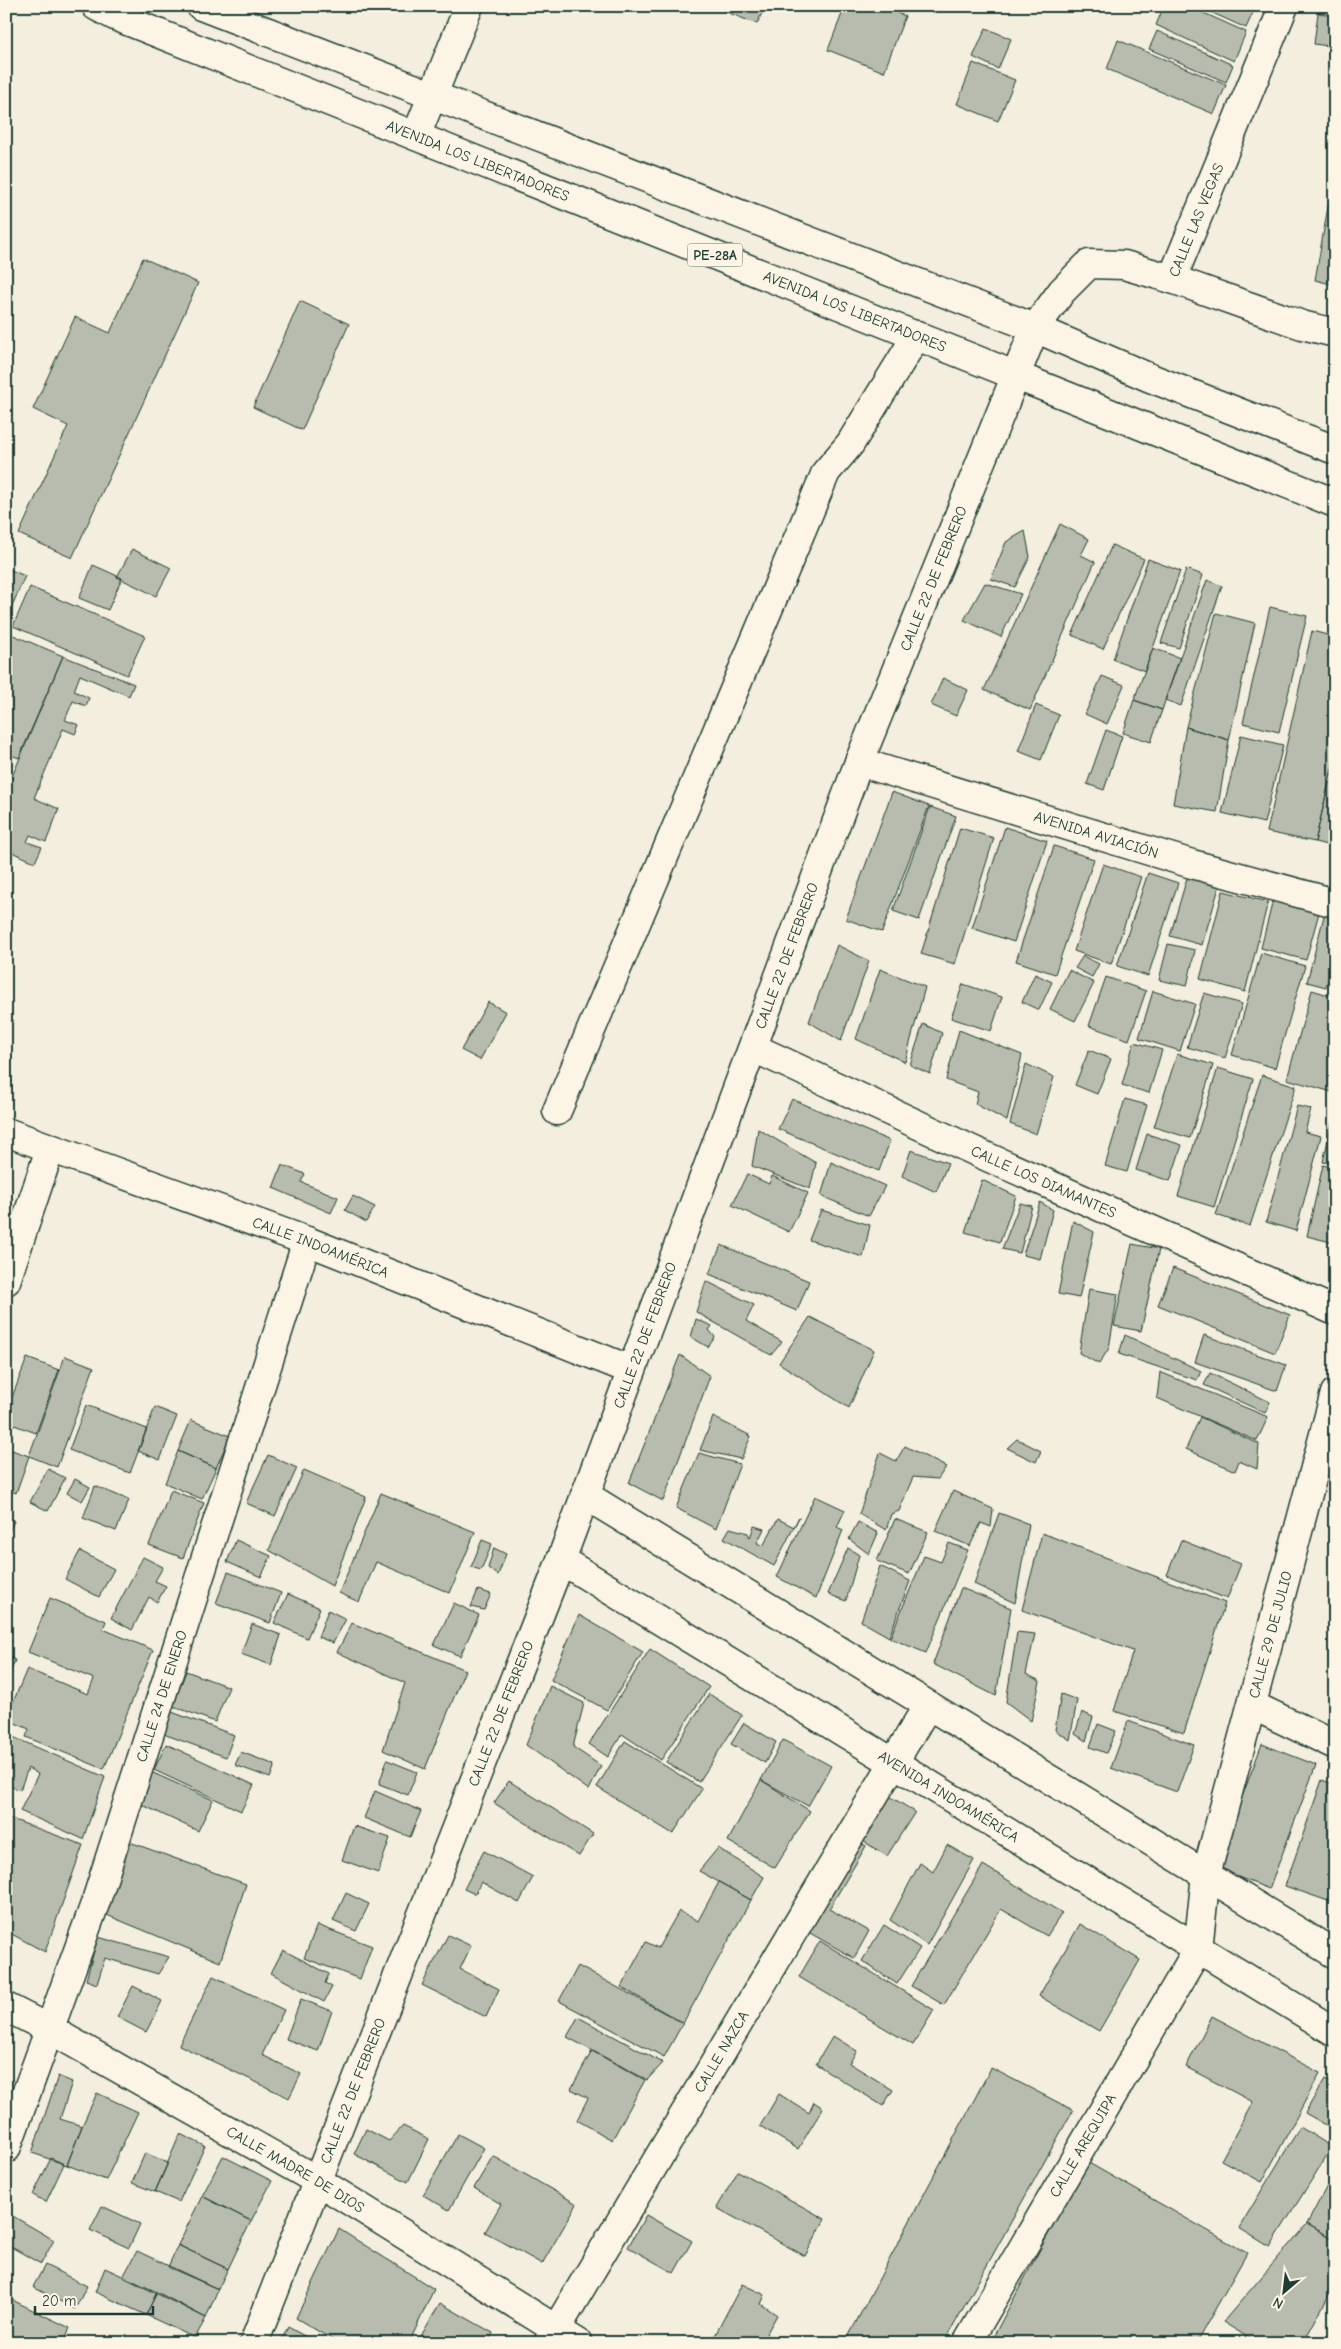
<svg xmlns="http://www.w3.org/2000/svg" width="1341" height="2349" font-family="'Comic Neue',sans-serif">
<rect width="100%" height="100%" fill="#f3eede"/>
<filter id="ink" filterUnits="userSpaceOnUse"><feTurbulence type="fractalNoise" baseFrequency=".02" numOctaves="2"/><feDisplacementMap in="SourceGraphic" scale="10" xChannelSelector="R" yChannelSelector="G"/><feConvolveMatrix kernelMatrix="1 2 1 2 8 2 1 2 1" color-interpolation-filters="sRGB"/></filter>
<g filter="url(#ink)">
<!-- building -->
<path fill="#b8bcae" stroke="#1f3d34" d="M711 6H765L757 24Z
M845 6H879L905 16 884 72 828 50Z
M1164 6H1188L1246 32 1234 61 1156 25Z
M1197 6H1251L1255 8 1246 28Z
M1318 13 1335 15V47L1314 44Z
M986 28 1011 39 998 69 973 57Z
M1157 31 1233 65 1226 82 1149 49Z
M1118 40 1226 85 1214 114 1107 69Z
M973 63 1015 80 998 121 957 104Z
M1329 201 1335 203V285L1315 280Z
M143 258 198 283 72 558 19 534 68 426 33 409 75 317 110 333Z
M300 301 349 324 302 430 253 407Z
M1060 524 1089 539 1081 555 1095 562 1030 710 984 690Z
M1025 531 1030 557 1015 587 991 579 1006 542Z
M1112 545 1144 559 1103 649 1072 635Z
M132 549 171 568 156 596 117 577Z
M1148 559 1180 571 1145 671 1113 659Z
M93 565 122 578 108 610 79 598Z
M6 568 25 576 6 620Z
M1186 569 1203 575 1179 648 1161 643Z
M1207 580 1222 586 1181 706 1165 700Z
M985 583 1021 594 1001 637 964 620Z
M30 587 145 636 127 675 13 626Z
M1270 607 1307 616 1279 732 1243 723Z
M1216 613 1255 623 1229 740 1186 727Z
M1312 631 1335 637V756L1315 842 1267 832Z
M6 632 63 656 19 758 6 753Z
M1153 648 1180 658 1162 710 1134 700Z
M63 656 134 684 129 696 80 675 74 691 89 698 86 706 73 701 65 720 79 725 75 734 63 729 34 798 59 809 46 842 30 835 27 842 42 847 35 862 9 851 6 858V791Z
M1102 676 1124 685 1107 724 1085 714Z
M943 678 968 690 956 716 931 705Z
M1134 700 1162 710 1151 742 1123 733Z
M1036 705 1059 715 1041 760 1018 751Z
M1186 727 1229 740 1217 812 1173 804Z
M1106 730 1122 736 1104 790 1087 784Z
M1241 735 1283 745 1264 823 1222 813Z
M1335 756V775L1331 774Z
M1331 774 1335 775V847L1315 842Z
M892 792 929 806 882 932 846 919Z
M930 807 956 816 919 920 893 911Z
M1005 827 1047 841 1014 942 972 928Z
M960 828 994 838 955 964 921 954Z
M1054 846 1094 859 1055 974 1016 961Z
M1103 864 1141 877 1111 964 1074 951Z
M1189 871 1221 881 1202 945 1170 936Z
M1148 873 1178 883 1148 976 1117 966Z
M1223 891 1268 902 1245 992 1200 979Z
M1274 896 1320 909 1306 960 1261 948Z
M1326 908 1335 910V953L1326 987 1307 982Z
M1168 944 1195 950 1187 986 1159 980Z
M837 945 869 961 841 1041 809 1022Z
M1261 953 1305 966 1275 1068 1232 1055Z
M1083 956 1099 964 1092 977 1075 968Z
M880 969 925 987 905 1062 856 1039Z
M1069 970 1094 983 1075 1021 1050 1009Z
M1035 974 1052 982 1039 1010 1022 1002Z
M1106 977 1146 991 1129 1040 1089 1026Z
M963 984 1002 997 991 1031 951 1018Z
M1312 990 1335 997V1082L1332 1092 1287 1079Z
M1153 991 1195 1004 1180 1051 1139 1038Z
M1204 993 1242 1004 1225 1058 1187 1047Z
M488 1002 506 1012 480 1060 461 1050Z
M923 1024 942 1033 930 1074 910 1065Z
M959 1030 1022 1055 1007 1121 975 1104 978 1092 946 1080Z
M1134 1042 1162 1050 1149 1093 1122 1085Z
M1089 1050 1111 1059 1097 1094 1075 1085Z
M1177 1054 1213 1065 1190 1138 1154 1127Z
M1026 1064 1054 1077 1036 1134 1010 1124Z
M1218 1068 1253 1079 1214 1207 1178 1196Z
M1262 1075 1296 1086 1250 1226 1216 1215Z
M792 1099 890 1141 879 1171 778 1129Z
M1125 1099 1147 1105 1127 1172 1105 1166Z
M1297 1106 1311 1109 1305 1132 1321 1136 1296 1231 1266 1222Z
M1335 1109V1164L1323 1162Z
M758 1129 816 1163 810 1189 752 1166Z
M1147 1134 1182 1145 1170 1181 1136 1170Z
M911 1150 948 1163 936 1192 902 1176Z
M831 1162 885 1186 869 1216 821 1196Z
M282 1165 305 1174 301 1182 338 1197 331 1213 273 1188Z
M1323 1165 1335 1168V1243L1307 1236Z
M747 1174 769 1184 772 1176 808 1193 789 1232 732 1205Z
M982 1180 1016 1196 1000 1242 965 1232Z
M353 1196 375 1207 366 1222 345 1210Z
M1040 1202 1053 1210 1040 1259 1023 1255Z
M1020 1203 1032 1206 1020 1253 1002 1249Z
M821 1210 870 1225 863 1257 809 1240Z
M1073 1221 1094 1232 1079 1298 1058 1294Z
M1132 1244 1159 1249 1141 1331 1114 1326Z
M721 1245 809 1281 797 1311 709 1274Z
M1173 1268 1290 1315 1275 1353 1158 1305Z
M706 1281 754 1305 746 1321 782 1342 771 1355 696 1312Z
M1089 1289 1118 1294 1109 1348 1099 1364 1079 1353Z
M810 1317 874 1350 849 1408 779 1363Z
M696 1319 712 1326 709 1330 715 1337 708 1347 691 1337Z
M1125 1335 1201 1371 1197 1380 1119 1354Z
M1204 1335 1286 1365 1277 1391 1195 1362Z
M680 1355 710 1376 663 1501 629 1483Z
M65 1356 94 1367 57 1467 29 1456Z
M27 1358 59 1370 36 1433 6 1422V1413Z
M1160 1372 1268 1417 1257 1441 1157 1398Z
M1210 1373 1270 1402 1265 1413 1204 1385Z
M86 1405 147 1429 130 1473 69 1450Z
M155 1407 177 1416 160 1460 138 1451Z
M713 1417 751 1436 741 1459 700 1450Z
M1200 1417 1259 1444 1257 1469 1239 1461 1235 1471 1186 1449Z
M191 1420 230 1436 216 1468 178 1451Z
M1017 1439 1041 1451 1036 1462 1007 1448Z
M905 1446 946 1467 938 1479 913 1477 899 1511 891 1514 886 1530 859 1514 880 1453 896 1461Z
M6 1448 29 1456 16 1493 6 1489Z
M178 1451 216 1468 202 1499 165 1483Z
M699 1453 740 1464 716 1529 676 1508Z
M268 1455 297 1468 275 1516 246 1503Z
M48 1469 65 1478 48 1511 30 1502Z
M304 1470 366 1497 332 1586 269 1550Z
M75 1479 90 1487 82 1501 67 1493Z
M95 1486 129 1500 116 1531 83 1518Z
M171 1490 204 1503 183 1558 149 1545Z
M953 1491 993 1509 991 1527 981 1523 970 1546 935 1531Z
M381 1493 475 1532 450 1593 376 1562 359 1602 339 1593Z
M815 1496 845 1510 837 1527 843 1530 816 1598 777 1577Z
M999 1513 1029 1524 1015 1603 974 1584Z
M6 1517 14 1521 6 1538Z
M799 1517 774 1566 724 1538 730 1528 748 1533 750 1538 754 1526 764 1529 757 1543 763 1546 778 1519 794 1527Z
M895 1519 928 1532 909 1574 877 1561Z
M858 1522 878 1533 869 1554 849 1539Z
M1042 1533 1225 1603 1184 1733 1114 1711 1133 1651 1022 1610Z
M236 1540 271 1556 261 1577 227 1562Z
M482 1540 492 1544 481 1570 471 1567Z
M1181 1540 1241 1564 1227 1599 1167 1575Z
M949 1543 968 1550 926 1653 890 1638 924 1556 941 1562Z
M494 1548 506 1554 498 1575 488 1568Z
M848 1548 859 1555 846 1601 828 1594Z
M80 1551 114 1569 99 1597 65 1579Z
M143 1557 163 1567 155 1581 166 1586 157 1602 149 1597 132 1630 111 1618Z
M880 1566 910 1581 889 1637 861 1621Z
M228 1572 281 1593 270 1623 216 1603Z
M961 1588 1011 1608 996 1696 933 1664Z
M478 1590 491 1594 484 1610 471 1607Z
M288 1594 320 1608 307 1638 274 1623Z
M50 1598 106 1621 103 1629 153 1650 104 1769 26 1737 29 1729 6 1719 27 1669 88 1694 94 1679 28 1652Z
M454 1603 479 1615 460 1656 434 1645Z
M328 1610 346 1619 333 1643 318 1637Z
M579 1615 643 1652 607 1710 551 1680Z
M352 1623 465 1670 425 1769 383 1750 405 1683 337 1652Z
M252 1624 281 1635 271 1665 241 1654Z
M1017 1632 1035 1634 1026 1674 1040 1681 1031 1721 1006 1702Z
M6 1636 12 1641 6 1654Z
M650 1649 709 1687 661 1760 622 1734 608 1757 589 1744Z
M6 1656 15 1660 6 1685Z
M186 1671 229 1687 215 1722 173 1706Z
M550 1686 584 1703 573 1747 601 1766 589 1790 526 1745Z
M709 1694 742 1715 699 1782 666 1762Z
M1061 1694 1077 1700 1070 1740 1055 1730Z
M169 1711 234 1735 226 1757 161 1733Z
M1082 1712 1093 1717 1086 1741 1075 1734Z
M1128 1721 1194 1745 1177 1792 1111 1768Z
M744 1723 776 1742 765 1763 731 1744Z
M1098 1724 1116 1731 1106 1753 1090 1747Z
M6 1734 105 1777 83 1839 20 1811 38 1774 28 1768 20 1790 11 1786 6 1797Z
M783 1740 831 1766 808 1806 761 1780Z
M625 1741 702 1789 673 1834 597 1787Z
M166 1744 254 1785 241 1811 154 1770Z
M1262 1744 1316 1765 1269 1889 1215 1868Z
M241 1752 275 1765 270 1778 235 1765Z
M387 1760 417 1772 408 1795 379 1784Z
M151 1772 213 1800 198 1831 136 1802Z
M761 1780 810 1811 775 1868 728 1841Z
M1322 1780 1335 1785V1892L1331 1902 1285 1886Z
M509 1781 593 1834 579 1856 494 1803Z
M375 1791 421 1811 410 1837 364 1818Z
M883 1792 915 1812 887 1856 855 1836Z
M6 1817 83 1845 45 1952 6 1931Z
M354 1826 390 1838 378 1873 342 1860Z
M852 1838 866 1846 829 1909 869 1931 854 1958 801 1928Z
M124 1840 246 1884 220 1962 102 1913Z
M947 1845 974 1860 927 1945 890 1920 920 1863 933 1872Z
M718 1848 764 1877 751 1900 699 1871Z
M484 1851 533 1877 519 1903 481 1882 475 1894 464 1889Z
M983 1865 1062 1913 1047 1936 1001 1909 944 2005 911 1986Z
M719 1882 751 1900 683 2023 621 1987 646 1942 658 1948 679 1911 698 1921Z
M346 1893 369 1904 356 1931 333 1921Z
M1080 1924 1140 1960 1099 2031 1039 1996Z
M317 1925 372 1946 360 1979 304 1958Z
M884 1925 920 1948 897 1984 862 1961Z
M448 1935 471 1946 460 1969 499 1989 486 2017 422 1985Z
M98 1937 169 1957 158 1974 105 1958 97 1984 86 1980Z
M820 1941 934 2010 913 2045 799 1977Z
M283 1950 329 1974 325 1983 332 1987 324 2002 271 1973Z
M578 1966 683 2023 664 2057 559 2001Z
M213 1976 284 2010 262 2055 301 2074 289 2098 179 2045Z
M133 1986 162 2001 146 2032 117 2017Z
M301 1999 332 2011 318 2051 286 2039Z
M1212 2016 1320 2073 1262 2182 1221 2160 1253 2102 1186 2067Z
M578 2017 663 2063 647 2080 567 2037Z
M833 2036 857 2051 849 2063 893 2090 883 2106 816 2064Z
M592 2051 645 2080 612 2140 577 2120 588 2098 571 2089Z
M991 2068 1073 2110 944 2343H845Z
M58 2076 72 2082 60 2119 82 2126 67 2165 32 2153Z
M1325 2079 1335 2084V2130L1305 2113Z
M97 2093 138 2112 106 2180 67 2165 82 2126Z
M779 2094 809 2113 814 2102 823 2108 798 2149 760 2126Z
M403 2126 429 2139 408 2182 354 2154 366 2129 389 2141Z
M1300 2127 1332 2147 1270 2247 1239 2228Z
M180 2134 205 2146 179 2202 155 2192Z
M458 2134 484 2148 449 2210 423 2195Z
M145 2153 168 2163 155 2192 132 2183Z
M223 2156 272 2181 251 2221 202 2196Z
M493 2156 577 2204 542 2264 485 2232 501 2204 474 2188Z
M51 2158 64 2164 46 2202 33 2195Z
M1087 2162 1247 2253 1196 2343H995L991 2341Z
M738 2171 825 2219 805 2256 717 2208Z
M1327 2186 1335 2190V2240L1307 2224Z
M202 2196 251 2221 228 2269 178 2245Z
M102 2206 140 2224 129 2248 90 2230Z
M11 2215 54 2240 41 2264 6 2244V2223Z
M646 2215 692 2241 674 2273 628 2247Z
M1307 2224 1335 2240V2284L1303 2343H1257L1223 2322Z
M339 2229 434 2289 409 2343H338L296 2318Z
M178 2245 228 2269 218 2289 168 2267Z
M137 2251 218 2289 206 2318 123 2277Z
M45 2265 87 2286 75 2309 33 2287Z
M105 2268 157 2292 146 2315 95 2292Z
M742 2284 765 2295 761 2304 777 2315 761 2343H711Z
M157 2292 206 2318 195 2338 146 2315Z
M6 2297 70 2328 63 2343H6Z
M440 2303 493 2333 488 2343H417Z
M288 2327 317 2343H280Z
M155 2335 169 2343H151Z"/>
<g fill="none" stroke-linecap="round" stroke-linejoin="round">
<defs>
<g id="minor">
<path d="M416 136 469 6"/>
<path d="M1172 279 1302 325 1335 333"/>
<path id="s1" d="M859 762 1192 864 1335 903"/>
<path id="s2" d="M754 1048 983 1155 1335 1311"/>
<path d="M557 1111 826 472 850 444 917 335"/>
<path id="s3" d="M6 1132 307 1241 631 1370"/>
<path d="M6 1281 50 1149"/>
<path d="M585 1495 1335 1954"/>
<path id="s4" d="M561 1560 1335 2032"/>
<path d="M1252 1705 1335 1745"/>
<path id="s5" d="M6 2007 49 2029 318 2181 578 2343"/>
<path id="s6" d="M6 2149 96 1901 307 1241"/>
<path id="s7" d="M254 2343 561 1560 859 762 1035 328 1062 291 1089 264 1124 265 1172 279 1284 6"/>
<path id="s8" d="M548 2343 928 1705"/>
<path id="s9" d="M967 2343 1198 1949 1206 1875 1335 1393"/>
</g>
<g id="highway">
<path id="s10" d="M96 6 115 16 1335 503"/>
<path d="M201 6 1035 328 1148 377 1335 450"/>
</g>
</defs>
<!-- minor casing -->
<use href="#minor" stroke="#1f3d34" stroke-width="31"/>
<!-- highway casing -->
<use href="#highway" stroke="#1f3d34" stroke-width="31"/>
<!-- minor -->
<use href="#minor" stroke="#fcf5e5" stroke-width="28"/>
<!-- highway -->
<use href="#highway" stroke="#fcf5e5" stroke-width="28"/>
</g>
</g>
<g text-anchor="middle" stroke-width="5" stroke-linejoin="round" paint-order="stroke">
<!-- shield labels -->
<rect fill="#fcf5e5" stroke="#617469" stroke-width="1" x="687.5" y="243.5" width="55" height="23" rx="4"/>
<g font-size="14" font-weight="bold" fill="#1f3d34">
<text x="715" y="260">PE-28A</text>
</g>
<!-- street labels -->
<g font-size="15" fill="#1f3d34" stroke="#fcf5e5">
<text dy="5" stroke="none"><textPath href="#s10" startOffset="412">AVENIDA LOS LIBERTADORES</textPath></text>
<text dy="5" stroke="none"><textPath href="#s7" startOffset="2394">CALLE LAS VEGAS</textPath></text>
<text dy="5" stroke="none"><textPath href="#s10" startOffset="818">AVENIDA LOS LIBERTADORES</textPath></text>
<text dy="5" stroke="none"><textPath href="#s7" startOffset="1891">CALLE 22 DE FEBRERO</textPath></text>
<text dy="5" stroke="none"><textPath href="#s1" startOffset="248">AVENIDA AVIACIÓN</textPath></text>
<text dy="5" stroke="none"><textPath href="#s7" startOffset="1486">CALLE 22 DE FEBRERO</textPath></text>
<text dy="5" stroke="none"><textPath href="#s2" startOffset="319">CALLE LOS DIAMANTES</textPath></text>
<text dy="5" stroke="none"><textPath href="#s3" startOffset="335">CALLE INDOAMÉRICA</textPath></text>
<text dy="5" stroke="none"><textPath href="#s7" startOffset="1081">CALLE 22 DE FEBRERO</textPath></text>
<text dy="5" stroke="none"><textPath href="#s9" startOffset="780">CALLE 29 DE JULIO</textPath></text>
<text dy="5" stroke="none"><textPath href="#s6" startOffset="479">CALLE 24 DE ENERO</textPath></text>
<text dy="5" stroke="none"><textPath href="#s7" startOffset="676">CALLE 22 DE FEBRERO</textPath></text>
<text dy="5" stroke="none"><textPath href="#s4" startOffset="454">AVENIDA INDOAMÉRICA</textPath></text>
<text dy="5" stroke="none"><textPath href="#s8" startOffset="339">CALLE NAZCA</textPath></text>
<text dy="5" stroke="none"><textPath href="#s7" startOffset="271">CALLE 22 DE FEBRERO</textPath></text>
<text dy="5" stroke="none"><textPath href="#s9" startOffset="229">CALLE AREQUIPA</textPath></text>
<text dy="5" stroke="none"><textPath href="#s5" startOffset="332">CALLE MADRE DE DIOS</textPath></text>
</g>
</g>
<!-- margin -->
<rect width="1341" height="2349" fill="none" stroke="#fcf5e5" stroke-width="25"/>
<rect x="12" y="12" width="1316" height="2324" fill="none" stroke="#1f3d34" stroke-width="2" filter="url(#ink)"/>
<!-- north arrow -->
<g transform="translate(1284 2292) rotate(208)" stroke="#fcf5e5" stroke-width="4" paint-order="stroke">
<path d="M0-4L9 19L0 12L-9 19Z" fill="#1f3d34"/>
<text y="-8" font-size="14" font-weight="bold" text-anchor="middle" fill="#1f3d34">N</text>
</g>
<!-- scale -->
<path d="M35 2306v8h118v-8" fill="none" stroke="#1f3d34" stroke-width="2.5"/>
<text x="42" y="2306" font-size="15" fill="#1f3d34" stroke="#fcf5e5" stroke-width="4" paint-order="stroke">20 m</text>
</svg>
